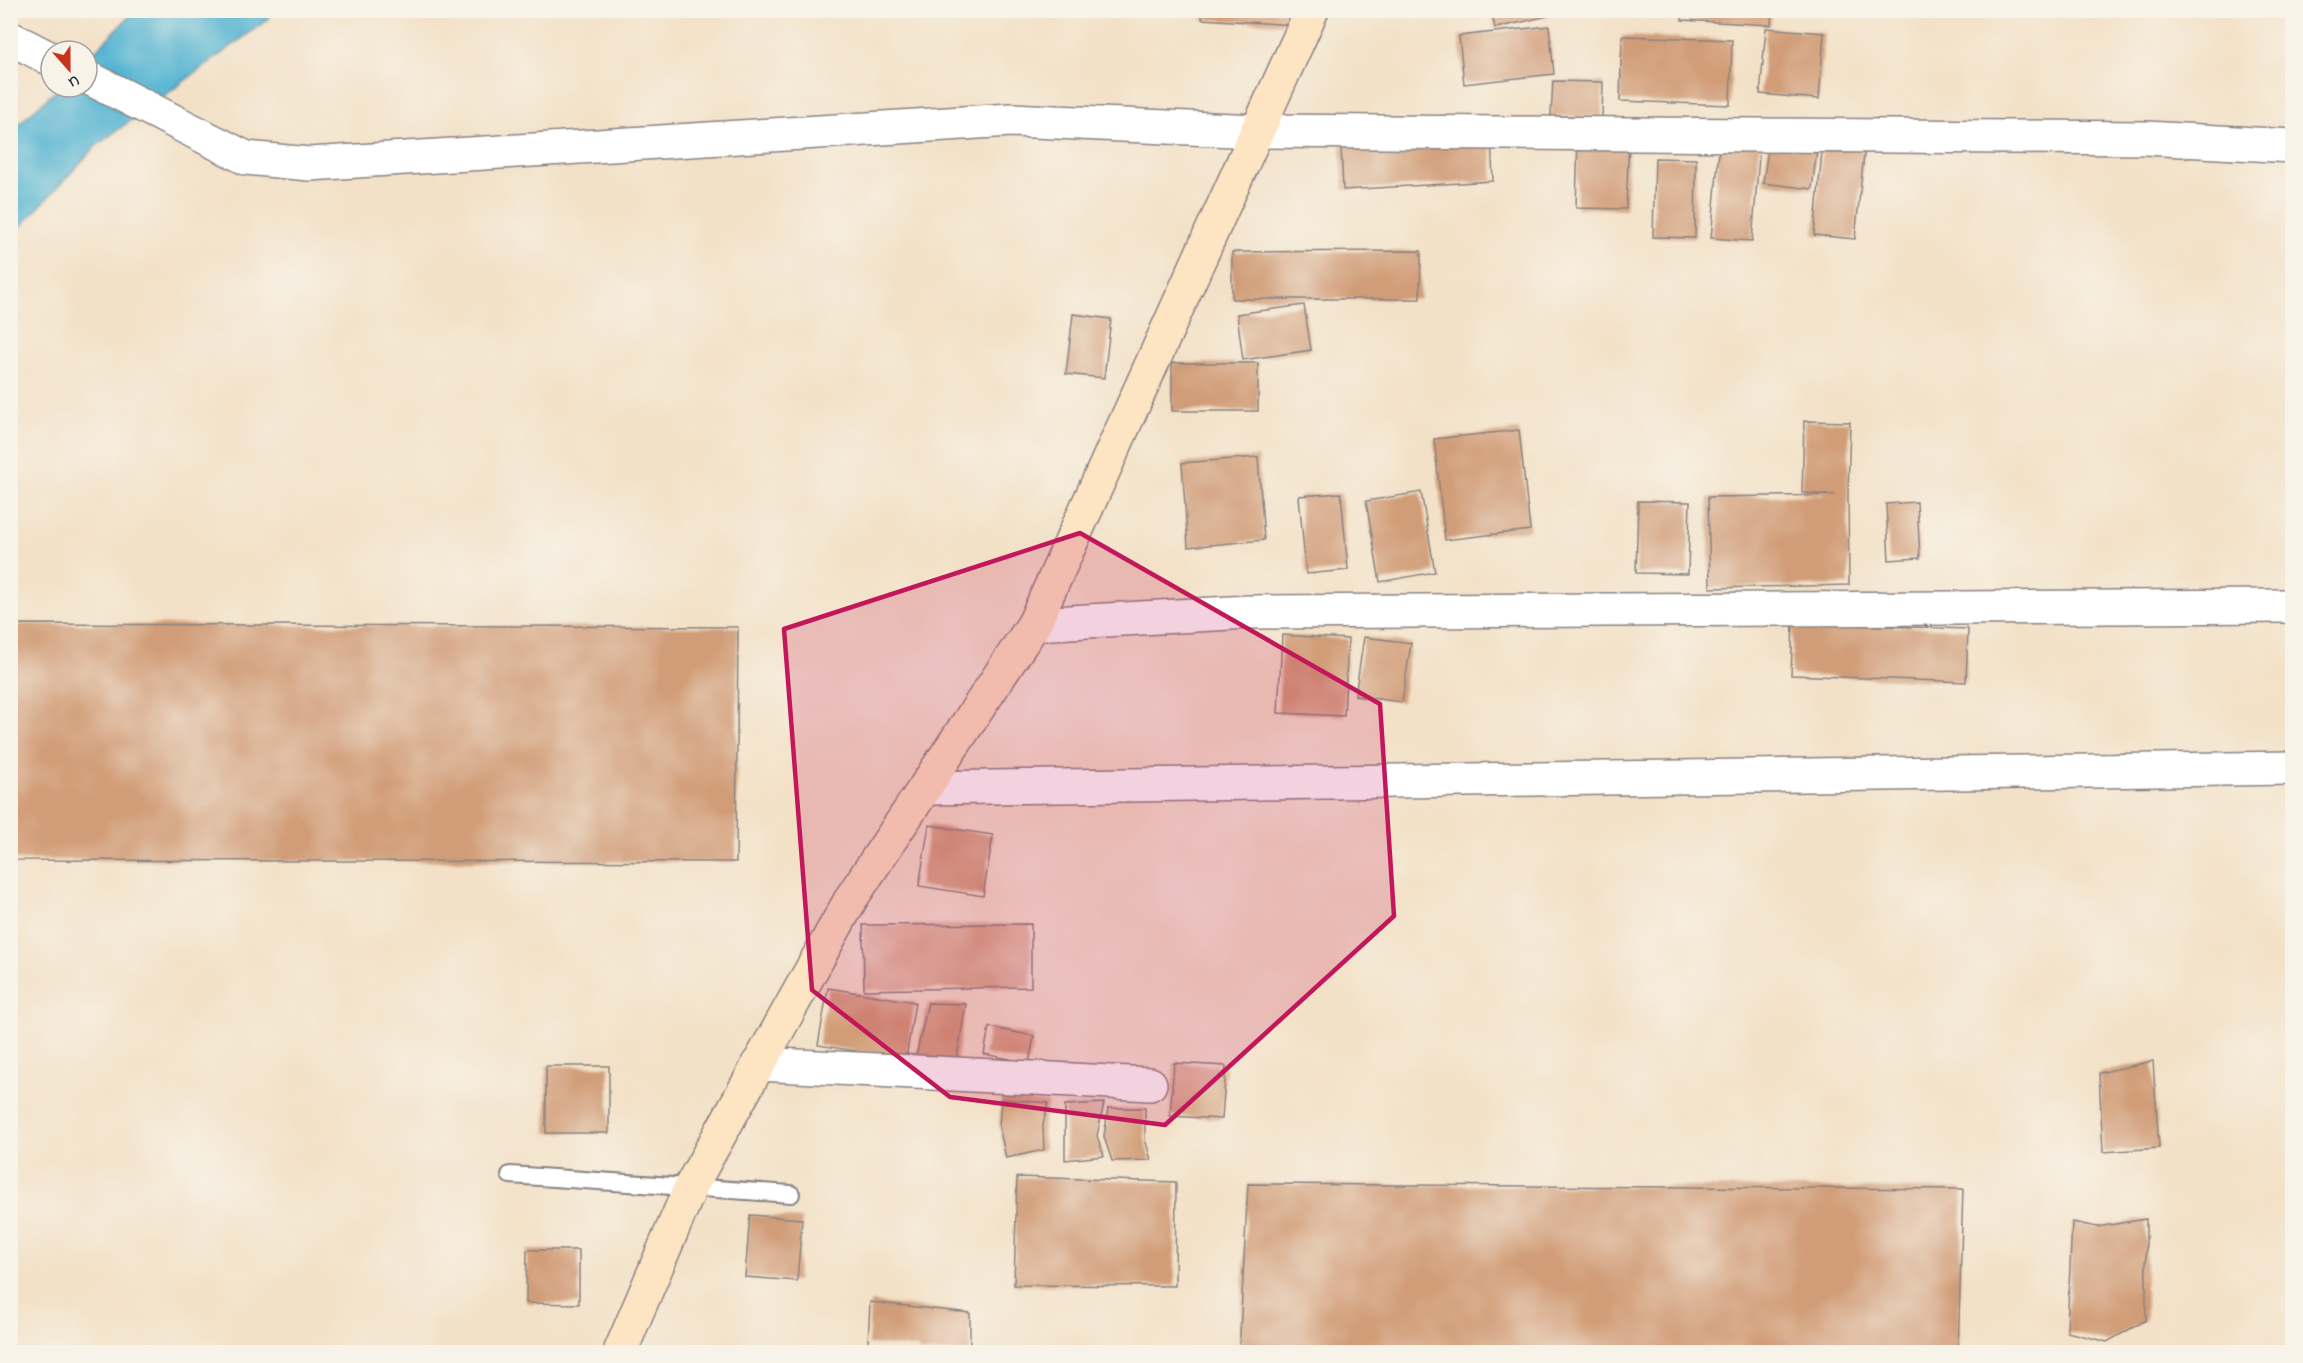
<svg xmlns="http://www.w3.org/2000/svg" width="2303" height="1363" font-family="'Indie Flower',sans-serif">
<rect width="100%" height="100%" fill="#f7f3e8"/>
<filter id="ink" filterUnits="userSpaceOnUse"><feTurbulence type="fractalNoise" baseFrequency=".0167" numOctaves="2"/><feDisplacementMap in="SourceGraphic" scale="12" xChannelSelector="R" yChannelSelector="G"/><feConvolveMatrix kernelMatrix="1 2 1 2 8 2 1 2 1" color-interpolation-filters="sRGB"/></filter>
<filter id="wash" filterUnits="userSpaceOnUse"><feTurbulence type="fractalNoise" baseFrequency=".008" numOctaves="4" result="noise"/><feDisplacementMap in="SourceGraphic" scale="24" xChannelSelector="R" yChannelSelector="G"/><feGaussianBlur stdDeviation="1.35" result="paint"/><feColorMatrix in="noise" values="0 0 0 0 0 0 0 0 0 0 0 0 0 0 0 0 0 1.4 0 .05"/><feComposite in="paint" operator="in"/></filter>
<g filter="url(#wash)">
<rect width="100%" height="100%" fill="#f3e1c7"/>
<!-- water -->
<path fill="#53b4d2" stroke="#3a6b86" stroke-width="1.5" d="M135 11H271L267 20 96 146 11 237V131L60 87H87V59Z"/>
<g id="blocks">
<!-- building -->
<path fill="#d19d78" d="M1203 10H1294L1293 25 1202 19Z
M1491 10H1546L1548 16 1495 28Z
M1682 10H1772L1771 25 1682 20Z
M1549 26 1554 74 1464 84 1459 36Z
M1766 28 1824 33 1819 99 1760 94Z
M1622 36 1732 40 1730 105 1620 101Z
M1553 81 1603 82 1602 117 1551 116Z
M1491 136 1493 181 1343 190 1341 145Z
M1578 137 1629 139 1626 209 1576 208Z
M1720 141 1760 145 1752 241 1711 238Z
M1823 141 1865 145 1855 239 1814 235Z
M1769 143 1817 148 1812 189 1763 183Z
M1655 158 1696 159 1695 238 1653 237Z
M1421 251 1420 299H1232V252Z
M1304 305 1311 350 1243 360 1237 314Z
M1073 314 1111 319 1104 378 1066 374Z
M1172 363H1258V411H1172Z
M1804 421 1850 422 1848 494 1849 585 1710 588 1708 497 1835 495 1802 493Z
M1519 430 1530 530 1445 540 1434 439Z
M1258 457 1264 540 1188 547 1182 463Z
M1421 492 1435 572 1380 582 1366 501Z
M1341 493 1348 570 1306 574 1299 496Z
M1638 501 1690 502 1688 574 1636 573Z
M1917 502 1920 558 1889 560 1886 504Z
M1793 623 1968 629 1966 682 1791 675Z
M10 624 738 627 736 862 10 860Z
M1282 635 1348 639 1344 716 1278 713Z
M1364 637 1411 643 1402 702 1355 696Z
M929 825 993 835 983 896 919 886Z
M1031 924V987L864 990 863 925Z
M828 988 915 1002 906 1059 818 1045Z
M928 1003 966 1004 956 1063 916 1056Z
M989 1027 1034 1036 1029 1063 984 1054Z
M2153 1061 2159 1148 2103 1152 2099 1073Z
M1174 1063 1226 1066 1222 1119 1170 1116Z
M546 1066H609V1133H546Z
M1001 1099 1048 1103 1043 1125 1044 1150 1006 1158 999 1126Z
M1104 1103 1097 1136 1104 1156 1065 1160V1105Z
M1108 1108H1145V1139L1151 1160 1112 1161 1104 1137Z
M1017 1177 1176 1182 1175 1286 1014 1285Z
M1248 1184 1963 1189 1958 1352H1239Z
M750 1215 802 1219 797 1281 745 1277Z
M2146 1219V1320L2107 1342 2067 1332 2072 1222 2097 1227Z
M527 1250H579V1304L526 1303Z
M870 1302 970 1313V1352H919L918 1348 868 1344Z"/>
</g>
</g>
<g filter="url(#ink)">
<use href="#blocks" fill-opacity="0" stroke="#8a8281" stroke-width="1.5"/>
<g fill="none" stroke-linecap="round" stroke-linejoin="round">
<defs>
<path id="lane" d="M510 1175 791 1194"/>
<path id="street" d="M10 38 51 59
M87 77 246 158 309 164 1011 120 1256 131 2146 138 2292 146
M1034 624 1249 612 2292 606
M925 788 2292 768
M758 1064 1150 1084"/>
<path id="secondary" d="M620 1352 691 1186 852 897 1034 624 1312 10"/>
</defs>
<!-- lane casing -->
<use href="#lane" stroke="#8a8281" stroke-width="20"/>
<!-- street casing -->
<use href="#street" stroke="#8a8281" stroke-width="36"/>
<!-- secondary casing -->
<use href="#secondary" stroke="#8a8281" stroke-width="36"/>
<!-- lane -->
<use href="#lane" stroke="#fff" stroke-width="16"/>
<!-- street -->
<use href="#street" stroke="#fff" stroke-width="33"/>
<!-- secondary -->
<use href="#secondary" stroke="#fde5c4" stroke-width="33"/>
</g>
</g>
<!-- marked area -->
<path fill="#c2185b" fill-opacity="0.2" stroke="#c2185b" stroke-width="4.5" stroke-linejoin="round" d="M1080 533 1380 704 1394 916 1165 1125 950 1097 812 990 784 629Z"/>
<!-- margin -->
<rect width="2303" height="1363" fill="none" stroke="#f7f3e8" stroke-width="36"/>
<!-- north arrow -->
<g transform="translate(69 69) rotate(159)"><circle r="28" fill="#f7f3e8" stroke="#a29fa3" stroke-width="1.5"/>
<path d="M0-4.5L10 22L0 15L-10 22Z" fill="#c8321e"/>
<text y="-9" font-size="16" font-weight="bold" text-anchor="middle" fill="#22223b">U</text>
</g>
</svg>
